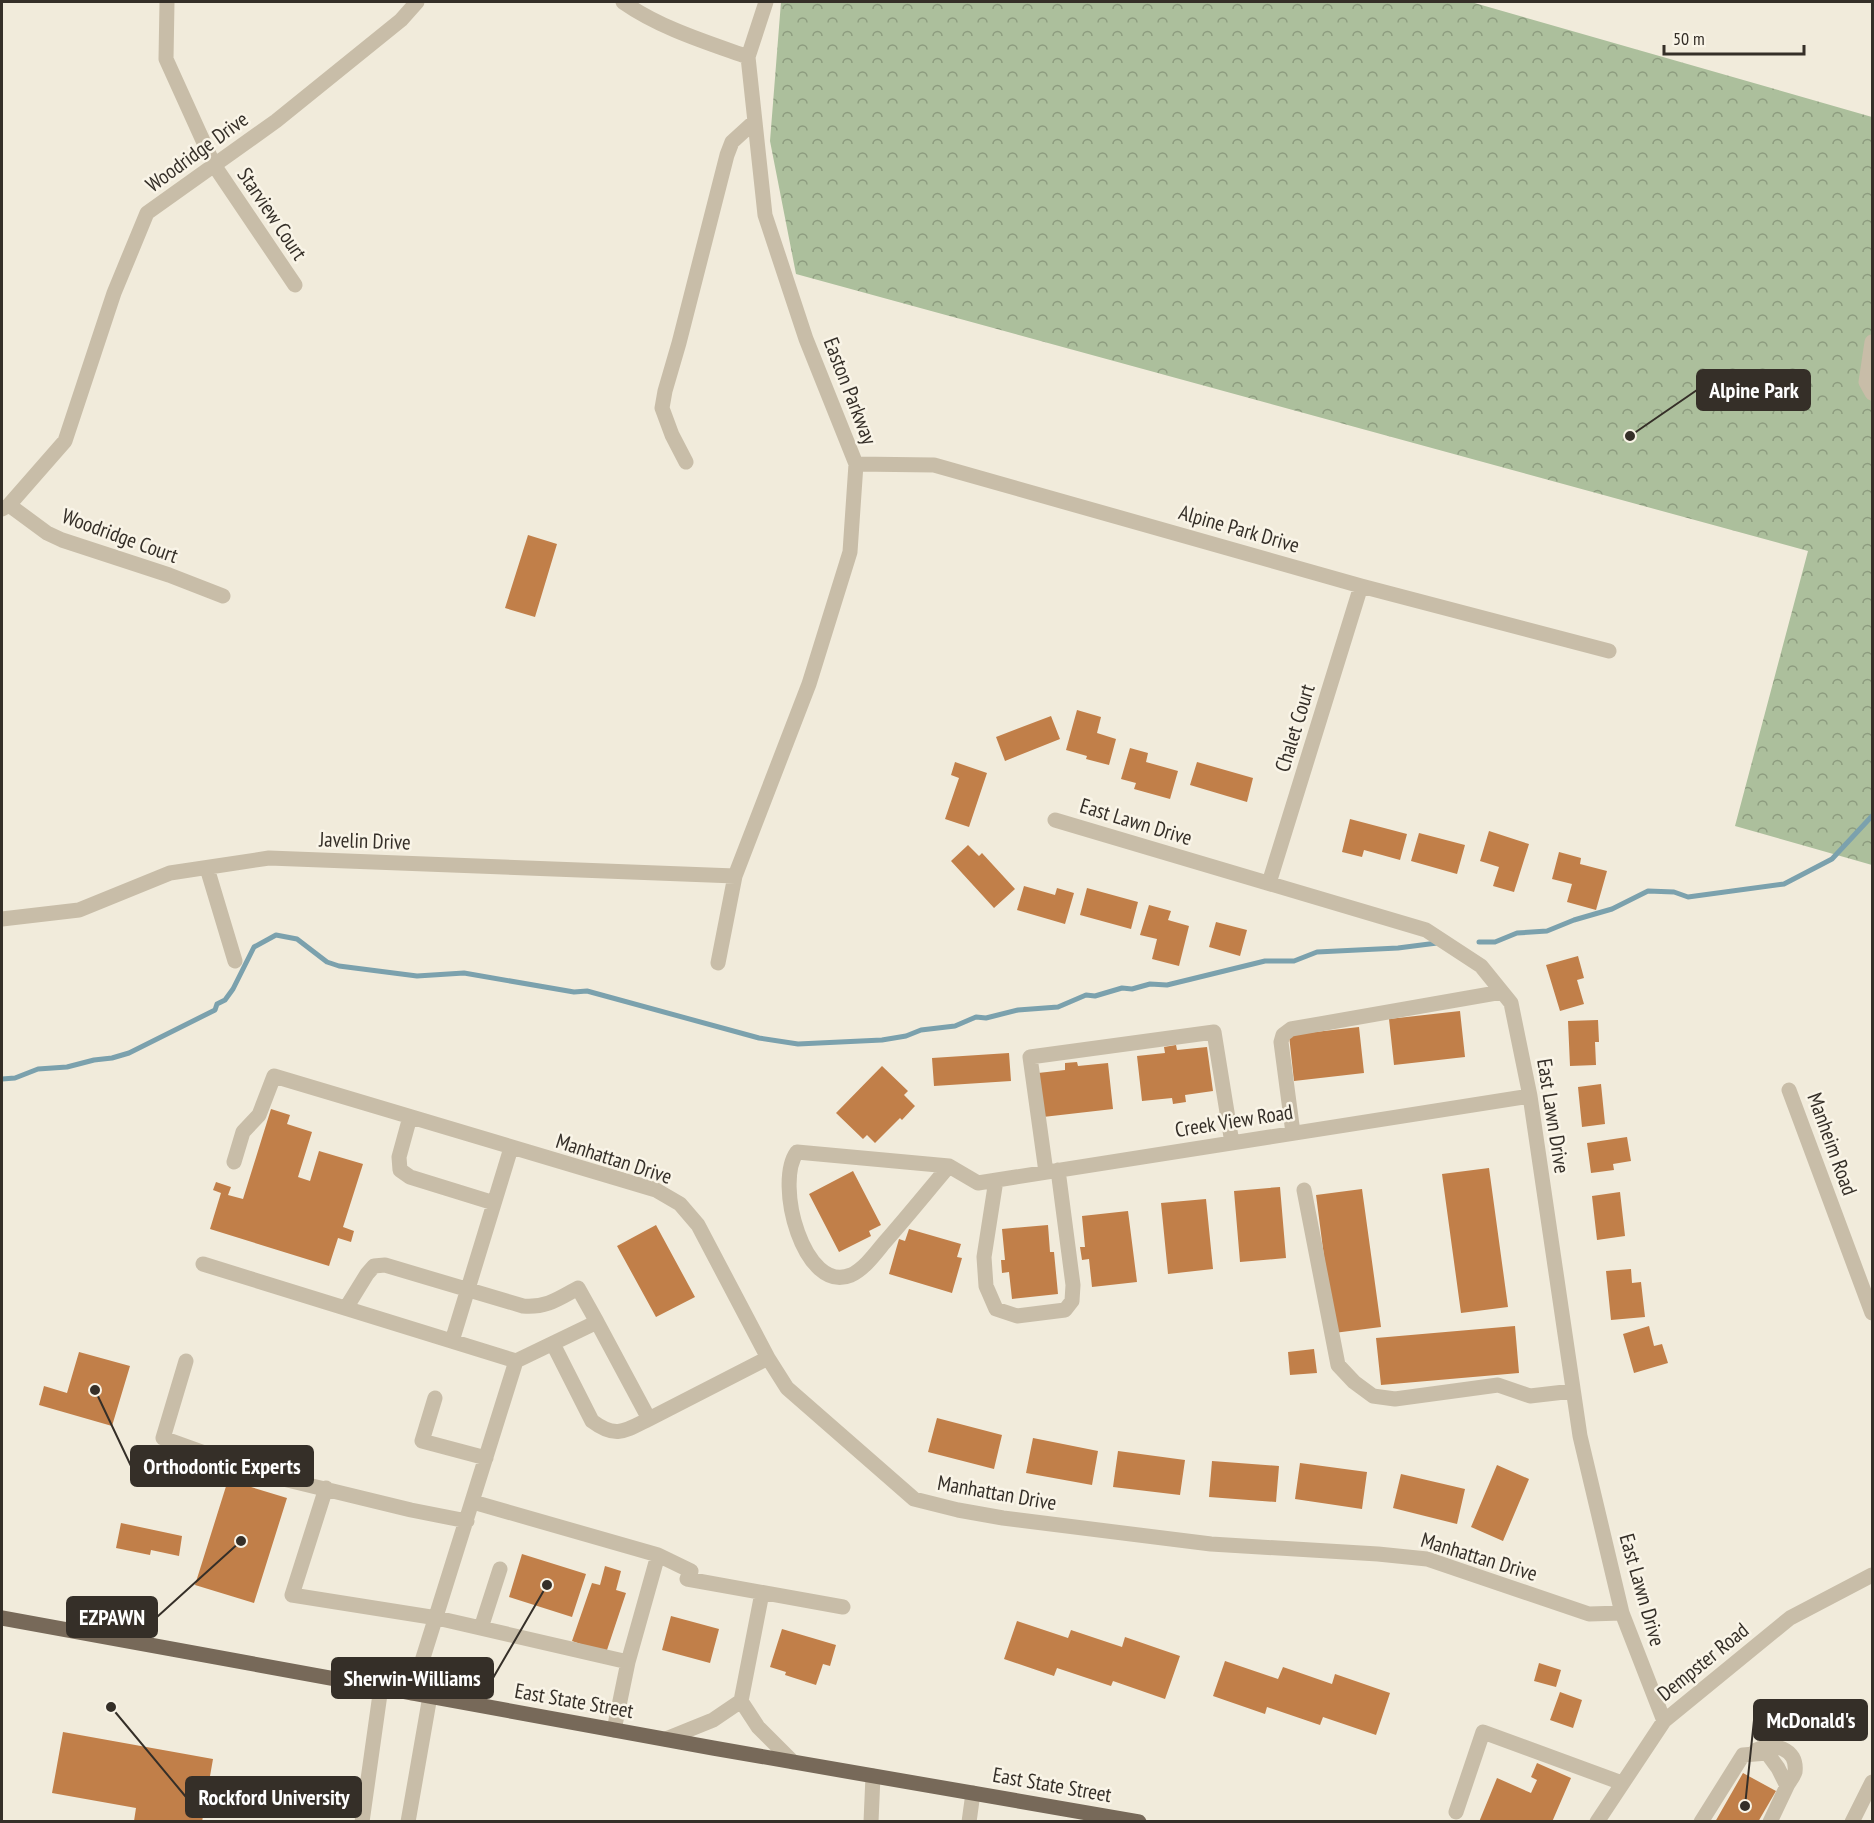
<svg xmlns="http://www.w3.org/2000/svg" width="1874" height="1823" font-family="'PT Sans Narrow',sans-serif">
<defs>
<pattern id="park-crowns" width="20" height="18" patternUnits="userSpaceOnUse" patternTransform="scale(1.5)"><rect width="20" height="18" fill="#acbf9c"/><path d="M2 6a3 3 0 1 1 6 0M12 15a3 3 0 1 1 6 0" fill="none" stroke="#8d9c7f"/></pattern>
</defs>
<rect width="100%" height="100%" fill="#f1ebdb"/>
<!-- park -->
<path fill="url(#park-crowns)" d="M781 2H1471L1872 117V865L1735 826 1808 551 796 274 770 141Z"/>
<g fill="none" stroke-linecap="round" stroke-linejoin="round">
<!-- stream -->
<path stroke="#7ba1ad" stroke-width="5" d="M1479 942H1495L1517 933 1547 931 1574 920 1612 909 1648 891 1674 892 1688 897 1784 884 1832 859 1872 816
M2 1079 15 1078 38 1069 67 1067 94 1060 112 1058 129 1053 215 1010 217 1004 225 1000 233 989 254 947 276 935 297 939 327 962 339 966 417 976 464 973 574 992 587 991 759 1038 798 1044 882 1040 906 1036 921 1030 955 1026 976 1017 986 1018 1018 1010 1058 1007 1086 995 1095 996 1122 988 1132 989 1150 984 1167 985 1265 961H1294L1317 952 1398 948 1437 943"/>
</g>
<!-- building -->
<path fill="#c17f49" d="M528 535 557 544 535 617 505 608Z
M1077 710 1101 717 1097 733 1116 739 1109 765 1086 759 1087 756 1066 750Z
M1051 716 1060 739 1005 761 996 737Z
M1130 748 1148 753 1146 762 1178 771 1170 799 1134 789 1136 783 1121 779Z
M955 762 987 773 969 827 945 819 959 778 951 775Z
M1197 762 1253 778 1247 802 1190 785Z
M1350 819 1407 834 1400 860 1364 850 1362 857 1342 852Z
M1489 831 1529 844 1514 892 1493 886 1499 867 1480 861Z
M1419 833 1465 845 1457 874 1411 861Z
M968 845 979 856 982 853 1015 889 994 908 951 861Z
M1559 852 1581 858 1580 864 1607 871 1596 910 1567 902 1572 884 1552 879Z
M1024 886 1055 895 1057 888 1074 893 1065 924 1017 910Z
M1087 888 1138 902 1131 929 1080 915Z
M1149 905 1171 911 1168 920 1189 926 1179 966 1152 959 1157 939 1140 935Z
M1216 922 1247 930 1240 956 1209 947Z
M1578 956 1584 978 1577 980 1584 1004 1560 1011 1546 965Z
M1460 1011 1465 1057 1394 1065 1389 1019Z
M1598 1020 1599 1042H1595L1596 1065 1570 1066 1568 1021Z
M1359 1027 1364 1073 1294 1081 1289 1035Z
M1176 1045 1177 1050 1207 1047 1213 1091 1185 1095 1186 1102 1173 1104 1172 1098 1142 1101 1137 1056 1165 1053 1164 1047Z
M1009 1053 1011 1081 934 1086 932 1058Z
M1077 1062 1078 1066 1108 1063 1113 1109 1043 1117 1038 1073 1065 1070V1063Z
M882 1066 908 1091 904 1095 915 1106 902 1120 900 1118 875 1143 867 1135 863 1139 836 1113Z
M1601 1084 1605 1124 1582 1127 1578 1087Z
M271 1109 290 1115 287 1124 312 1132 298 1177 310 1181 319 1151 363 1164 343 1227 354 1231 351 1242 338 1238 329 1266 210 1229 221 1193 213 1190 216 1182 231 1187 228 1195 243 1199Z
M1627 1137 1631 1161 1613 1164 1614 1170 1591 1173 1587 1143Z
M1489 1168 1508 1307 1461 1313 1442 1174Z
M853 1171 881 1225 869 1231 871 1236 839 1252 809 1194Z
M1280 1187 1286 1258 1240 1262 1234 1191Z
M1362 1189 1381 1327 1334 1333 1316 1195Z
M1620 1192 1625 1236 1597 1240 1592 1196Z
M1206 1199 1213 1269 1168 1274 1161 1203Z
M1128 1211 1137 1282 1092 1287 1089 1259 1082 1260 1080 1247H1085L1082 1216Z
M656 1225 695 1297 656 1317 617 1246Z
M1048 1225 1050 1252H1054L1058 1294 1012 1299 1009 1272 1002 1273 1001 1260H1005L1002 1229Z
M909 1229 961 1244 957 1257 962 1258 952 1293 889 1274 899 1239 905 1241Z
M1631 1269 1632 1283 1641 1282 1645 1317 1611 1320 1606 1271Z
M1515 1326 1519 1373 1381 1385 1376 1338Z
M1649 1326 1654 1346 1662 1344 1668 1363 1634 1373 1623 1334Z
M1314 1349 1317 1373 1290 1375 1288 1352Z
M79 1352 130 1366 112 1426 39 1405 44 1386 67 1393Z
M937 1418 1002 1435 994 1469 928 1452Z
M1033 1438 1098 1451 1092 1485 1026 1473Z
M1118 1451 1185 1460 1180 1495 1113 1487Z
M1212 1461 1279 1466 1276 1502 1209 1497Z
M1300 1463 1367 1472 1362 1509 1295 1499Z
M1497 1465 1529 1479 1503 1541 1471 1527Z
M1401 1474 1465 1489 1457 1524 1393 1508Z
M228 1480 287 1498 254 1603 195 1585Z
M121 1523 182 1536 179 1556 151 1550 150 1555 116 1548Z
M522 1554 586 1574 572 1617 509 1597Z
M605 1566 621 1571 616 1590 626 1593 606 1653 572 1641 592 1583 600 1585Z
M671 1616 719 1629 710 1663 662 1650Z
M1017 1621 1068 1638 1071 1630 1122 1647 1125 1637 1180 1656 1165 1699 1113 1681 1111 1686 1057 1668 1054 1676 1004 1659Z
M782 1629 836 1645 830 1666 823 1664 816 1685 785 1675 786 1672 770 1667Z
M1225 1661 1278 1679 1283 1667 1332 1684 1335 1674 1390 1693 1376 1735 1323 1717 1320 1725 1267 1707 1265 1714 1213 1696Z
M1539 1663 1561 1670 1556 1687 1534 1681Z
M1560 1692 1582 1700 1573 1728 1550 1720Z
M63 1732 213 1759 202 1822 134 1821 136 1808 52 1793Z
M1537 1763 1571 1778 1552 1822H1479L1497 1778 1531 1793 1537 1780 1531 1777Z
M1743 1773 1776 1791 1758 1822H1715Z"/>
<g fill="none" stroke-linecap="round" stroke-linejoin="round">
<!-- minor -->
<path stroke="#c8bda8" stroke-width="15" d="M167 2 166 59 214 165 295 285
M623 2C660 28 706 42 748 57
M1872 342 1866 382 1872 393
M686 462 672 435 662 408 665 391 679 343 727 155 732 142 755 121
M856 464 934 465 1361 586 1609 651
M9 505 47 533 62 540 169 575 223 596
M2 509 9 505 65 441 114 293 147 213 276 121 401 20 417 2
M1055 820 1426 930 1481 966 1511 1003 1530 1096 1580 1436 1622 1613 1664 1721
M207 868 235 961
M1269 883 1361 586
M2 919 79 910 170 873 269 858 735 876
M718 963 735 876 809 684 850 552 856 464 806 339 765 215 748 57 766 2
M1789 1090 1872 1313
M410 1117 399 1157 400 1170 410 1177 494 1203
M1293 1133 1281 1042 1283 1035 1291 1029 1502 992
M234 1162 243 1132 259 1115 274 1076 656 1190 680 1204 698 1225 768 1358 787 1388 914 1499 958 1510 1003 1518 1211 1544 1378 1554 1427 1559 1589 1614 1622 1613
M949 1166C927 1192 906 1218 884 1243 875 1254 864 1269 851 1275 804 1295 774 1183 797 1152L949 1166 978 1183 1530 1096
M1046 1172 1030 1057 1214 1032 1232 1143
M996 1180 984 1257 986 1286 996 1309 1017 1316 1065 1310 1072 1301 1073 1285 1058 1170
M1304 1190 1338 1365 1354 1382 1373 1396 1395 1399 1498 1385 1530 1396 1573 1391
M203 1264 516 1361 597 1322 649 1419 768 1358
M346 1308 367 1274 374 1266 385 1265 523 1306C546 1308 558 1299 578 1288L597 1322
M452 1341 511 1148
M553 1344 592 1421C616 1439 625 1431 649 1419
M186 1361 163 1438 255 1471
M435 1398 422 1441 486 1458
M271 1476 411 1510 467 1521
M326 1488 292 1595 437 1618 628 1662 658 1555 473 1502
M658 1555 691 1571
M687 1579 843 1607
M762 1593 741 1701 758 1727 793 1762
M481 1628 500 1569
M412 1693 516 1361
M614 1730 628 1662
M666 1739 713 1720 741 1701
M1756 1750C1773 1742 1798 1748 1795 1772 1794 1776 1789 1782 1787 1786
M1456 1812 1483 1732 1622 1783
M362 1822 381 1687
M408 1822 430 1696
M871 1822 873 1776
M969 1822 973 1793
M1597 1822 1664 1721 1790 1618 1872 1575
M1701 1822 1743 1755 1767 1753 1778 1768 1787 1786 1770 1822
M1852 1822 1872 1782"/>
<!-- major -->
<path stroke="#776959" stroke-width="15" d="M2 1618 713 1748 1139 1822"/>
</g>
<g text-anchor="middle" stroke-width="5" stroke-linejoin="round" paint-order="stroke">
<!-- street labels -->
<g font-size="21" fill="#352f28" stroke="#f9f4e7">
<text transform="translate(197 152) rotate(-36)" y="7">Woodridge Drive</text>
<text transform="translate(272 214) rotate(56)" y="7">Starview Court</text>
<text transform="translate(850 391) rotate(69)" y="7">Easton Parkway</text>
<text transform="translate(1239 529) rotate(16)" y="7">Alpine Park Drive</text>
<text transform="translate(120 536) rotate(20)" y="7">Woodridge Court</text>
<text transform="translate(1295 728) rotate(-73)" y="7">Chalet Court</text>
<text transform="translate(1136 822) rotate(17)" y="7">East Lawn Drive</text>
<text transform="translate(365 841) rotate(2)" y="7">Javelin Drive</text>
<text transform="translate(1553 1116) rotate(81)" y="7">East Lawn Drive</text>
<text transform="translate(1234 1121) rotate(-9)" y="7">Creek View Road</text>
<text transform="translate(1832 1144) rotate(70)" y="7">Manheim Road</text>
<text transform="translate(614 1159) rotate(18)" y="7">Manhattan Drive</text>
<text transform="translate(997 1493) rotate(10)" y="7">Manhattan Drive</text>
<text transform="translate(1479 1557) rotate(17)" y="7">Manhattan Drive</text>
<text transform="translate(1642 1590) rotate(74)" y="7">East Lawn Drive</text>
<text transform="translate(1703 1662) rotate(-39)" y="7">Dempster Road</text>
<text transform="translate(574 1701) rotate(10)" y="7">East State Street</text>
<text transform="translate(1052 1785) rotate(10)" y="7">East State Street</text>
</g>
</g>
<!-- callouts -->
<path fill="none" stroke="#352f28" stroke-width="2" d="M1630 436L1697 390M95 1390L131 1466M241 1541L157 1617M547 1585L493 1678M1745 1806L1754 1720M111 1707L186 1797"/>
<g fill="#352f28" stroke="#f9f4e7" stroke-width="2">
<circle cx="1630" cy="436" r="6"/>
<circle cx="95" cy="1390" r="6"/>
<circle cx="241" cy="1541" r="6"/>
<circle cx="547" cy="1585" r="6"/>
<circle cx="1745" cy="1806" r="6"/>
<circle cx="111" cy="1707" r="6"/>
</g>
<g fill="#352f28" stroke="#352f28" stroke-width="2">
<rect x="1697" y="370" width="113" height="40" rx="6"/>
<rect x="131" y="1446" width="182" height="40" rx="6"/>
<rect x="67" y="1597" width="90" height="40" rx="6"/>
<rect x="332" y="1658" width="161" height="40" rx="6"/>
<rect x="1754" y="1700" width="113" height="40" rx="6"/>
<rect x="186" y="1777" width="175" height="40" rx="6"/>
</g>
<g font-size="22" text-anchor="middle" font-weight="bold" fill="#fff">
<text x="1754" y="398">Alpine Park</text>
<text x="222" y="1474">Orthodontic Experts</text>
<text x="112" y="1625">EZPAWN</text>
<text x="412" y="1686">Sherwin-Williams</text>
<text x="1811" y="1728">McDonald's</text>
<text x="274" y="1805">Rockford University</text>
</g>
<!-- border -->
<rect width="1874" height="1823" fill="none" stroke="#352f28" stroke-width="6"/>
<!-- scale -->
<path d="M1664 45v9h140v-9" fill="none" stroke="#352f28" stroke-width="3"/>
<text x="1673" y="45" font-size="18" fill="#352f28" stroke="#f9f4e7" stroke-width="4.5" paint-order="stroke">50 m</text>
</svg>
